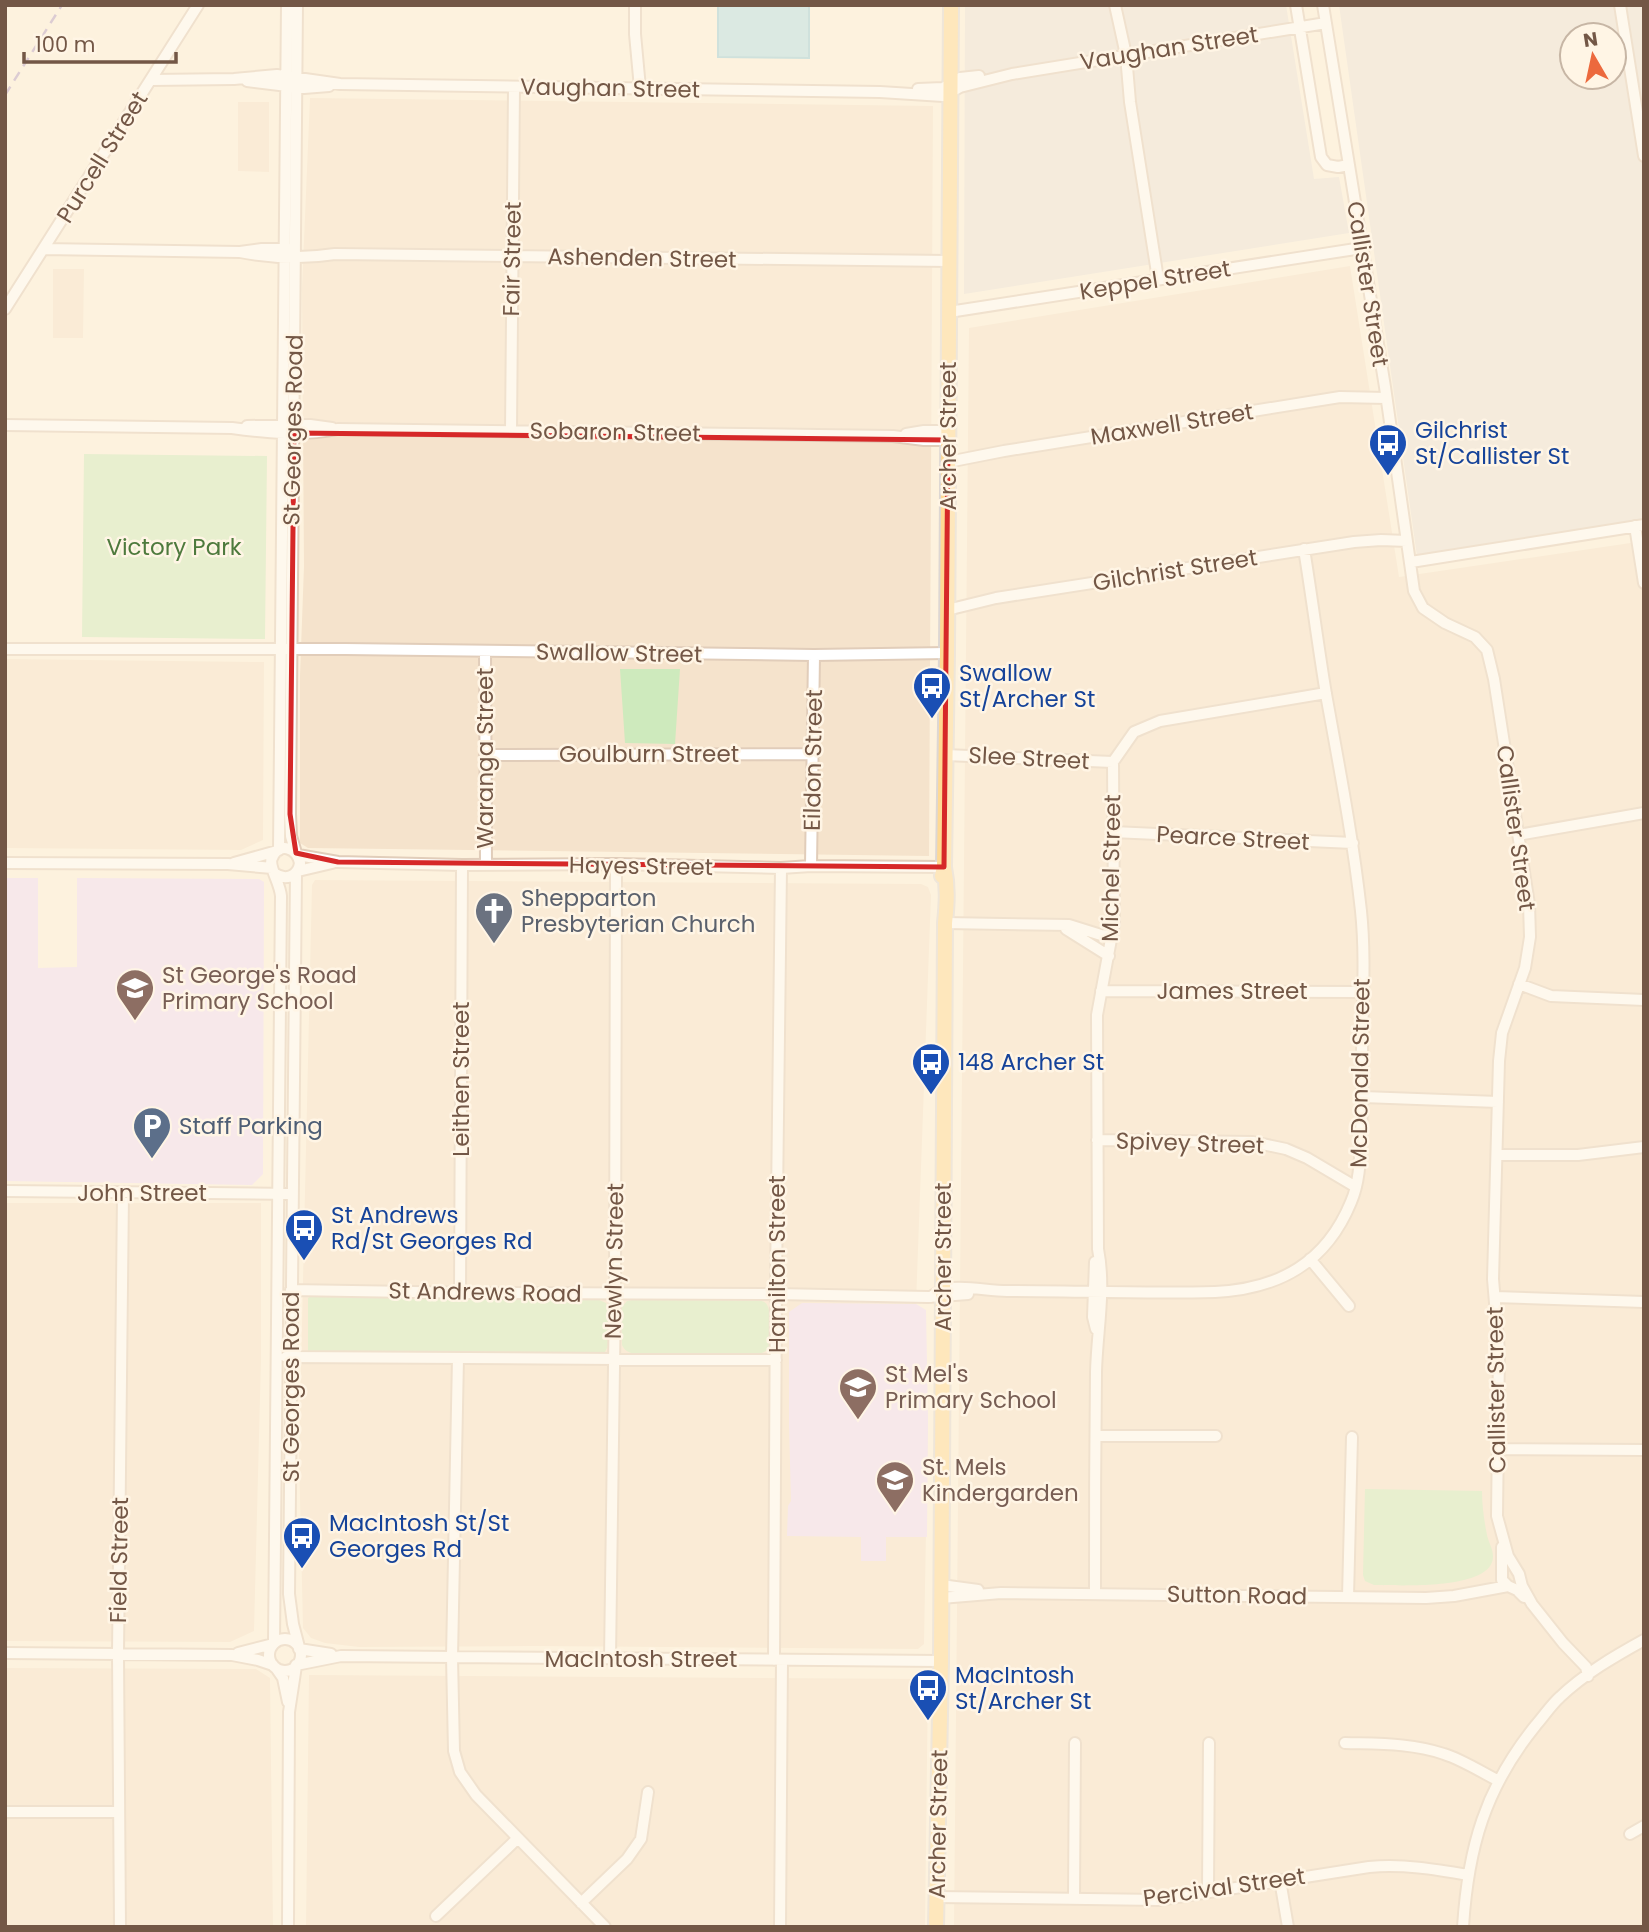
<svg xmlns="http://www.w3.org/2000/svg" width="1649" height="1932" font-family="Poppins,sans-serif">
<rect width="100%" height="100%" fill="#fdf2de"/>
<!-- residential -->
<path fill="#f5e3cc" d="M310 98 933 106 929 856 308 848 300 843V676L304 566 302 288Z
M238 102H269V172L238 171Z
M1350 266 1399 577 1644 541V1927H954L969 328Z
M53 269H84L83 338H53Z
M5 659 264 662 263 840 241 850 5 848Z
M315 880 921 884 928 887 931 895 916 1304 928 1419 924 1644 918 1649 532 1646 359 1647 325 1643 311 1638 303 1628 299 1455 312 885Z
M5 1203H261V1359L254 1631 230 1642 5 1641Z
M5 1668 256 1669 270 1678 273 1927H5Z
M309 1675 928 1679 925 1927H306Z"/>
<!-- industrial -->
<path fill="#eae2da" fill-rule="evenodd" d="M965 5H1286L1314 179 1339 177 1349 233 964 294Z
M1339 5H1644V520L1417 556ZM1572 35H1614V77H1572Z"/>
<!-- education -->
<path fill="#efdbf9" d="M5 878H38V968L77 967V878L259 879 264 882 263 1174 252 1185 5 1181Z
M802 1303 916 1304 926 1310 928 1419 927 1537H886V1561H861V1537L787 1536 788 1506 791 1501 789 1424V1312Z"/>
<!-- green -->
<path fill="#ceeabd" d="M84 454 267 456 265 639 82 637Z
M620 669H680L675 744 625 743Z
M311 1296 597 1299 606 1303 608 1309V1346L604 1354 312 1353 308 1351V1298Z
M636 1299 760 1300C765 1303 766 1302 768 1307 771 1313 772 1343 769 1348 765 1353 758 1354 753 1355L634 1354C628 1352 625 1351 622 1345L621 1308 627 1301Z
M1365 1489 1482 1491C1482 1506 1484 1520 1487 1535 1488 1541 1493 1549 1493 1556 1494 1591 1397 1585 1374 1585L1365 1581 1363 1575Z"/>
<!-- water -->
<path fill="#b2dee6" stroke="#98cdd9" stroke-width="2" d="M718 5H809V58L718 57Z"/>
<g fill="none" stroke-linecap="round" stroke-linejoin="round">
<defs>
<path id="minor" d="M635 5V34L640 88
M1115 5 1126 55 1130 102 1158 279
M1296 5 1321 157 1327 165 1338 167 1349 165
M1323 5 1385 387 1414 591 1423 608 1445 623 1475 637 1487 650 1494 679 1529 904 1530 937 1525 968 1502 1033 1499 1061 1493 1279 1499 1351 1497 1516 1508 1556 1519 1574 1522 1586 1532 1604 1563 1643 1586 1667 1588 1676
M1620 5 1644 156
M151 80 234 79 277 75 340 84 880 92 943 96 960 87 1012 74 1326 23
M247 81 304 88 329 86
M918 89 943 88 960 78 979 76
M43 249 240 252 262 249H289
M240 252C271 258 303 259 335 254L949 261
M5 309 198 5
M949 312 1362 248
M5 425 232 428C267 433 303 436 338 429L893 436 924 440H948
M247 426 310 425 332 428
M511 431 514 87
M906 434 924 431H948
M948 462 1004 451 1340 397 1386 398
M1635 526 1644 583
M1411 562 1644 525
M947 610 996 598 1354 542 1381 540 1407 541
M5 649H345L814 655 947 653
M485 651 486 865
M485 755 814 754
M945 755 1113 762
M1113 832 1353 843
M1518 835 1644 813
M279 850 287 5
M296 853 291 836 290 814 297 5
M298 855 338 862 462 865 616 864 781 868 811 866 944 867
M5 863 228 864 272 868
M234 863 277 851
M811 866 814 655
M298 871 332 863
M296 873 289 1594 293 1624 299 1647
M945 923 1069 925 1101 935 1112 936
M1066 929 1109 956
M1519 984 1551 996 1644 1000
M1101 991 1364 992
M1363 1097 1498 1102
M1097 1140 1253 1142 1286 1149 1307 1158 1356 1187
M1497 1155H1578L1644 1147
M5 1191 293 1194
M1310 1259 1349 1306
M1095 1262 1093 1317 1096 1329
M291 1290 472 1293 776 1294 928 1297 968 1294
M460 1293 462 865
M931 1297C935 1294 940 1290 945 1289 963 1285 988 1291 1007 1291 1076 1291 1146 1294 1215 1292 1279 1289 1326 1263 1351 1202 1360 1181 1360 1158 1361 1135 1362 1109 1362 1083 1362 1057 1362 1008 1366 959 1361 911 1353 838 1339 766 1326 694 1318 646 1312 598 1304 549
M1495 1297 1644 1302
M286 1357 776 1360
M458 1358 452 1657 454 1751 460 1772 476 1795 605 1927
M1096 1436H1216
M1498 1449 1644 1450
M1502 1547V1580L1508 1586
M941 1585 978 1590
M1095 1593C1095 1519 1095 1446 1096 1372 1097 1331 1106 1290 1098 1249L1097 1015 1114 923 1113 762 1134 732 1160 721 1326 693
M1348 1597 1352 1437
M941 1598 1001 1593 1426 1598 1454 1596 1508 1586 1517 1590 1524 1597
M269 1655a16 16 0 1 1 32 0a16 16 0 1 1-32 0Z
M274 1643 281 896C280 883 268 866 272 858 279 841 297 848 300 863 298 877 285 881 274 873
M299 1649 331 1654
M5 1653 232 1655 258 1660 273 1665
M238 1653 273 1644
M610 1659 615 1293 616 864
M774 1660 776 1282 781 868
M296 1665 341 1656 941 1661
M276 1668 283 1678 288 1702
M1345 1743C1379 1744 1412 1743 1444 1754 1463 1760 1481 1772 1499 1781
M5 1812H118
M1630 1834 1644 1826
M1280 1880 1288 1927
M1208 1891 1209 1743
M936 1897 1159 1900 1369 1867C1403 1864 1434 1869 1468 1875
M1074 1899 1075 1743
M581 1903 627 1859 641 1839 648 1792
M436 1916 518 1838
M120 1927 118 1654 123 1193
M288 1927 289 1712 296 1666
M780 1927 782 1660
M1463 1927C1468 1848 1485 1788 1536 1725 1544 1716 1551 1705 1560 1697 1584 1674 1615 1656 1644 1640"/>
<path id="major" d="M942 876 944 867 947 653 951 5
M936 1927 941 1661 945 923C947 903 948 887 944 867"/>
</defs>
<!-- minor casing -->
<use href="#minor" stroke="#e1cdba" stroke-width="14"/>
<!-- major casing -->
<use href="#major" stroke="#ddd7d3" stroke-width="18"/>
<!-- minor -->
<use href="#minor" stroke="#fff" stroke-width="10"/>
<!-- major -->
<use href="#major" stroke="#ffd993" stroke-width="14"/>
<!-- rail -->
<path stroke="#b49ec5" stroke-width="2.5" stroke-dasharray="10 7" stroke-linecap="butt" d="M5 95 62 5"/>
</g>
<!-- marked area -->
<path d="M0 0H1649V1932H0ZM294 433 948 440 944 867 338 862 296 853 290 814Z" fill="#fdf2de" fill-opacity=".55" fill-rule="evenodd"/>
<path fill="none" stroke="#d62828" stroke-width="5" stroke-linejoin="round" d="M294 433 948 440 944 867 338 862 296 853 290 814Z"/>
<!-- icons -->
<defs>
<symbol id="bus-pin" viewBox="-11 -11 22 30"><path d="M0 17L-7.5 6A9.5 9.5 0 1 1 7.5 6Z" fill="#1a4fb4" stroke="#fff5e5"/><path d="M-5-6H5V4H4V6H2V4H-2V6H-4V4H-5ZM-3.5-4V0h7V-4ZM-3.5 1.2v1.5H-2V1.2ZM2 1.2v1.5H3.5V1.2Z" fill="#fff"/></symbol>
<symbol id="church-pin" viewBox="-11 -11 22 30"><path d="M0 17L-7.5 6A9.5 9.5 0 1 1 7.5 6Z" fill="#6b7280" stroke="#fff5e5"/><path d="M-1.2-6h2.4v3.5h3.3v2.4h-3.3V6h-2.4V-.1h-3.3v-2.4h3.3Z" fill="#fff"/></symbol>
<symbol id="school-pin" viewBox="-11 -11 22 30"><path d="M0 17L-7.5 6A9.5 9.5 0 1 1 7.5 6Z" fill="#8d6e63" stroke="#fff5e5"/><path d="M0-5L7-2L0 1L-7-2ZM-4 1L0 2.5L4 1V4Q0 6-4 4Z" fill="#fff"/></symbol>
<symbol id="parking-pin" viewBox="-11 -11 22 30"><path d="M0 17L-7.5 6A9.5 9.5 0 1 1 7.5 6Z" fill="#5c6f8a" stroke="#fff5e5"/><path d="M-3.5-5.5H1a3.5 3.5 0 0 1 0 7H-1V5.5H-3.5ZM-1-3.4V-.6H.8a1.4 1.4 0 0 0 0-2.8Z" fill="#fff"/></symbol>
</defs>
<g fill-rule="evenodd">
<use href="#bus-pin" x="1366" y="421" width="44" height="60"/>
<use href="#bus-pin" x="910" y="664" width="44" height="60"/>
<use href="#church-pin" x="472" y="889" width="44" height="60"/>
<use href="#school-pin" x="113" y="966" width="44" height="60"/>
<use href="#bus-pin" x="909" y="1040" width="44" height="60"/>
<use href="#parking-pin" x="130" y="1104" width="44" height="60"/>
<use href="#bus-pin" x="282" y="1206" width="44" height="60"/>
<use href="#school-pin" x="836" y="1365" width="44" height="60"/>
<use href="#school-pin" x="873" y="1458" width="44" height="60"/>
<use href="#bus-pin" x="280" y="1514" width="44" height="60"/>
<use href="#bus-pin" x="906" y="1666" width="44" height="60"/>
</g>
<g text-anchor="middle" stroke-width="5" stroke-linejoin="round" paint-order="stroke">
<!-- street labels -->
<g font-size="23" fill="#735746" stroke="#fff5e5">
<text transform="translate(1169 48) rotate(-9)" y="8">Vaughan Street</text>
<text transform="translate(610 88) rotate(1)" y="8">Vaughan Street</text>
<text transform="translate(102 157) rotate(-58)" y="8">Purcell Street</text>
<text transform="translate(642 258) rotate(1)" y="8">Ashenden Street</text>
<text transform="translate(512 259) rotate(-89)" y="8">Fair Street</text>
<text transform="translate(1155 280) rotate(-9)" y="8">Keppel Street</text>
<text transform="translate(1368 284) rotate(81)" y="8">Callister Street</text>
<text transform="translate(1172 424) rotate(-9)" y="8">Maxwell Street</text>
<text transform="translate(293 430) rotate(-89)" y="8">St Georges Road</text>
<text transform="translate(615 432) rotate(1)" y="8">Sobaron Street</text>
<text transform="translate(948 436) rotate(-90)" y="8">Archer Street</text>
<text transform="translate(1175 570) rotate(-9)" y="8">Gilchrist Street</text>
<text transform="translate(619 653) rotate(1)" y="8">Swallow Street</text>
<text x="649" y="762">Goulburn Street</text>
<text transform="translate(485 758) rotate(-90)" y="8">Waranga Street</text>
<text transform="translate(1029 758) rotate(3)" y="8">Slee Street</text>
<text transform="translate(813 760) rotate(-89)" y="8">Eildon Street</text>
<text transform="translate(1516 828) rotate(82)" y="8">Callister Street</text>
<text transform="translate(1233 838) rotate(3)" y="8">Pearce Street</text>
<text transform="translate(641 866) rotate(1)" y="8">Hayes Street</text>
<text transform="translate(1111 868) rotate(-89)" y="8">Michel Street</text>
<text x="1232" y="999">James Street</text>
<text transform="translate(1360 1073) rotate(-89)" y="8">McDonald Street</text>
<text transform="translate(461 1079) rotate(-90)" y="8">Leithen Street</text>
<text transform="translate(1190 1143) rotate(2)" y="8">Spivey Street</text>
<text x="142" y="1201">John Street</text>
<text transform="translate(943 1257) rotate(-90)" y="8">Archer Street</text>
<text transform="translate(614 1261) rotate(-89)" y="8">Newlyn Street</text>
<text transform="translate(777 1264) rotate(-90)" y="8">Hamilton Street</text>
<text transform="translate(485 1292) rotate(1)" y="8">St Andrews Road</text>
<text transform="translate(291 1387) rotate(-90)" y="8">St Georges Road</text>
<text transform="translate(1496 1390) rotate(-91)" y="8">Callister Street</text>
<text transform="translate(119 1560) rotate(-89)" y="8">Field Street</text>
<text transform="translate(1237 1595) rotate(1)" y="8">Sutton Road</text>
<text x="641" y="1667">MacIntosh Street</text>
<text transform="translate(938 1824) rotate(-89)" y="8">Archer Street</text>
<text transform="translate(1224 1887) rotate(-8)" y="8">Percival Street</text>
</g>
<!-- transit labels -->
<g font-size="23" fill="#164399" stroke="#fff5e5" text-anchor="start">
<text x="1415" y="438">Gilchrist<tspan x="1415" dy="26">St/Callister St</tspan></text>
<text x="959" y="681">Swallow<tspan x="959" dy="26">St/Archer St</tspan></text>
<text x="958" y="1070">148 Archer St</text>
<text x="331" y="1223">St Andrews<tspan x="331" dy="26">Rd/St Georges Rd</tspan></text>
<text x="329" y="1531">MacIntosh St/St<tspan x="329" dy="26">Georges Rd</tspan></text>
<text x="955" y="1683">MacIntosh<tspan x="955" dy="26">St/Archer St</tspan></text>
</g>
<!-- park labels -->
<g font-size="23" fill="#4e7a3d" stroke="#fff5e5">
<text x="174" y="555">Victory Park</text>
</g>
<!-- worship labels -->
<g font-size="23" fill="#5b616d" stroke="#fff5e5" text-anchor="start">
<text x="521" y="906">Shepparton<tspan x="521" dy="26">Presbyterian Church</tspan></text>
</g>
<!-- education labels -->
<g font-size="23" fill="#785e54" stroke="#fff5e5" text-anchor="start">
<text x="162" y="983">St George's Road<tspan x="162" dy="26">Primary School</tspan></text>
<text x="885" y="1382">St Mel's<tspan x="885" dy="26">Primary School</tspan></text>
<text x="922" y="1475">St. Mels<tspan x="922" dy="26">Kindergarden</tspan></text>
</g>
<!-- service labels -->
<g font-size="23" fill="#4e5e75" stroke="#fff5e5" text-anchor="start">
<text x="179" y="1134">Staff Parking</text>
</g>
</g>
<!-- border -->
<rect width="1649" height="1932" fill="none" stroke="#735746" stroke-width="14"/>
<!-- north arrow -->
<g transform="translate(1593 56) rotate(351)"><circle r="33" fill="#fff5e5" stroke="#c7b6a5" stroke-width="2"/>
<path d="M0-5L12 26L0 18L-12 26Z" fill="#ec693d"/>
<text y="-10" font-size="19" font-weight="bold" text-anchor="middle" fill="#735746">N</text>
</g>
<!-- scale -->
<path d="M24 52v10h152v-10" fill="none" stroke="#735746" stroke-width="3.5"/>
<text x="35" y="52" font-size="21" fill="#735746" stroke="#fff5e5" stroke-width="5" paint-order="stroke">100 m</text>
</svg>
